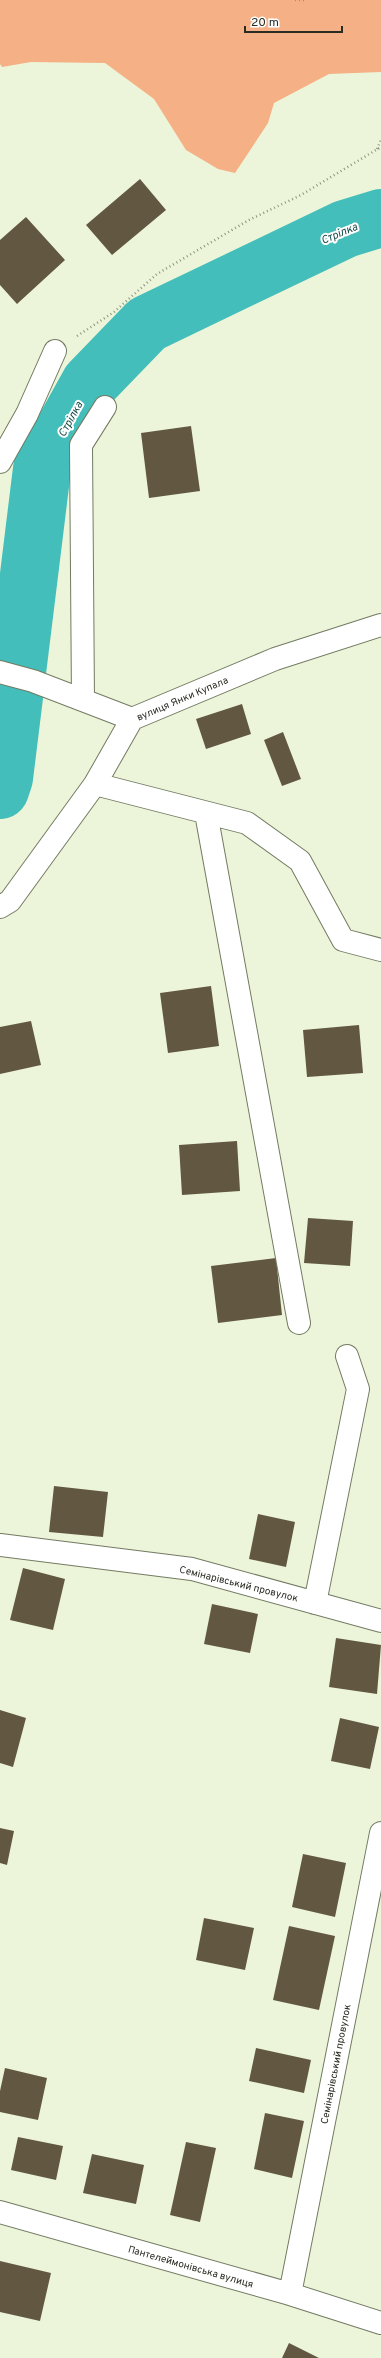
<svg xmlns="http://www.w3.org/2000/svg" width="381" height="2358" font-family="Overpass,sans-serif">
<rect width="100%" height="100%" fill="#ecf5d9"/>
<!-- green -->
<path fill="#f5b085" d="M0 0H381V72L329 74 274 103 268 123 235 173 218 169 186 150 154 99 105 63 31 62 2 67 0 64Z"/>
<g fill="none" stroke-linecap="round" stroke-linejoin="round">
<!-- river -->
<path stroke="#43beba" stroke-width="58" d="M0 790 4 778 42 469 90 383 147 324 345 229 381 218"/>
</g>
<!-- building -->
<path fill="#625841" d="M140 179 166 210 112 255 86 225Z
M26 217 65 260 17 304 0 285V240Z
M191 426 200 491 149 498 141 433Z
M242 704 251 734 206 749 196 719Z
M283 732 301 779 282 786 264 740Z
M211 986 219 1046 168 1053 160 993Z
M31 1021 41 1065 0 1074V1027Z
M359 1025 363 1073 307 1077 303 1030Z
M237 1141 240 1191 182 1195 179 1145Z
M308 1218 353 1221 350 1266 304 1263Z
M276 1258 282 1315 218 1323 211 1266Z
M54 1486 108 1492 103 1537 49 1532Z
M258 1514 295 1522 286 1567 249 1559Z
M23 1568 65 1579 53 1630 10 1620Z
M212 1604 258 1614 250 1653 204 1644Z
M336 1638 381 1645 377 1694 329 1687Z
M0 1710 26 1718 13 1767 0 1763Z
M340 1718 379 1727 370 1769 331 1761Z
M0 1828 14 1831 7 1865 0 1863Z
M303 1854 346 1863 335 1917 292 1907Z
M204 1918 254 1928 245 1970 196 1960Z
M289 1926 335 1936 319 2010 273 2000Z
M256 2048 311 2060 304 2093 249 2081Z
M5 2068 47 2078 38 2120 0 2112V2091Z
M265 2113 304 2121 292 2178 254 2169Z
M18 2137 63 2146 56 2180 11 2170Z
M186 2142 216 2148 200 2222 170 2215Z
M92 2154 144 2165 136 2204 83 2193Z
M0 2261 51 2273 40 2321 0 2312Z
M289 2343 319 2358H282Z"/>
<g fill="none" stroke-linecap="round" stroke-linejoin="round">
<defs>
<path id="minor" d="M0 462 27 414 55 351
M0 672 33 681 132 719
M83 700 81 445 105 407
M95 784 247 823 300 861 343 940 381 950
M206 813 299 1323
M0 907 10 901 95 784 132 719 275 659 381 625
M0 1545 192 1569 381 1621
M315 1603 358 1389 347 1356
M0 2212 290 2294 381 2323
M290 2294 381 1833"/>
</defs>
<!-- minor casing -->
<use href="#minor" stroke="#727b62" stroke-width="24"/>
<!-- path -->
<path stroke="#8f9582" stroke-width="2.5" stroke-dasharray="1 3" stroke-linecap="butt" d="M295 0H306
M377 149 381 140
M77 336 114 312 157 274 249 220 301 195 381 147"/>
<!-- minor -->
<use href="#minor" stroke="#fff" stroke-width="22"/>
</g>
<g text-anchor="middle" stroke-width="4" stroke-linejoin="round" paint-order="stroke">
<!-- street labels -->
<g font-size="10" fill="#292c22" stroke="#fff">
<text transform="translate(182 698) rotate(-23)" y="4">вулиця Янки Купала</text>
<text transform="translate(239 1583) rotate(14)" y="4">Семінарівський провулок</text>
<text transform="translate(335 2064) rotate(-79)" y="4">Семінарівський провулок</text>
<text transform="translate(191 2266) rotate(16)" y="4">Пантелеймонівська вулиця</text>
</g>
<!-- water labels -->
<g font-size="11" font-style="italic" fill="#124846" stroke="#fff">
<text transform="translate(339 233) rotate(-23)" y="4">Стрілка</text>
<text transform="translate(70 419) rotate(-61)" y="4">Стрілка</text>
</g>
</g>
<!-- scale -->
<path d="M245 26v6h97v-6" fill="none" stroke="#292c22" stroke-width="2"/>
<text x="251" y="26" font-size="12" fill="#292c22" stroke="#ffffff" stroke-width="3" paint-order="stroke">20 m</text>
</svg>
